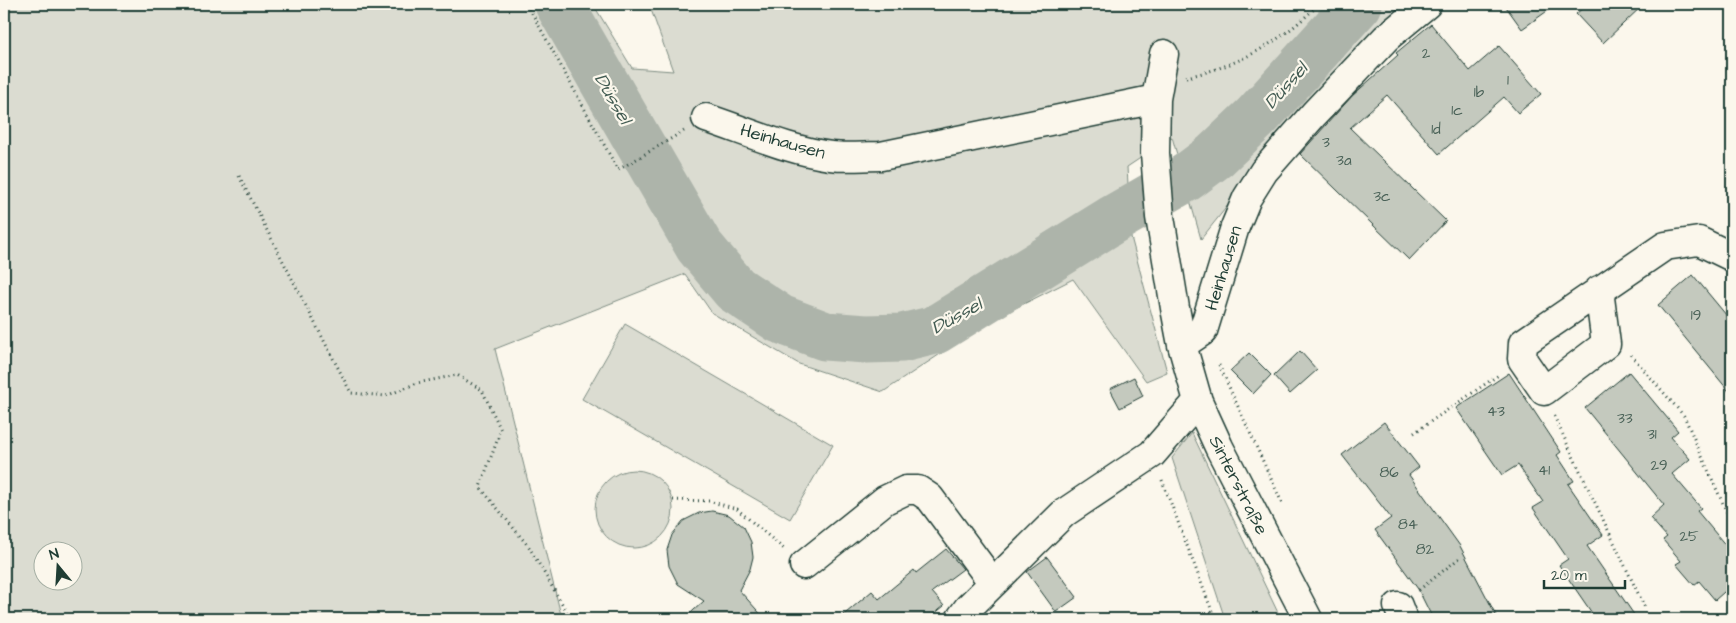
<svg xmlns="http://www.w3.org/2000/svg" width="1736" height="623" font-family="'Architects Daughter',sans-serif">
<rect width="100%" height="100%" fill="#fbf7ec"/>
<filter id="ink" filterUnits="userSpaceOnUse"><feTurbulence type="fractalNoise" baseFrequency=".02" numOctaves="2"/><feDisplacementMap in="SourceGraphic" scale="10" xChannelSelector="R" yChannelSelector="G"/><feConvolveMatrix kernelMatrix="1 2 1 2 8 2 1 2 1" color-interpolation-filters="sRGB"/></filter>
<g filter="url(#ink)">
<!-- green -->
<path fill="#dbdcd1" stroke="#7d8c82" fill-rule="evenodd" d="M4 4H593L632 68 673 71 649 4H1406L1241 189 1201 239 1172 137 1127 167 1131 237 1167 372 1146 381 1073 279 990 321 883 392 799 364 712 313 685 274 495 349 562 619H4ZM42 550H72V580H42Z
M625 324 833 445 790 519 582 399Z
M1192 433 1281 619H1225L1172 458Z
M595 509a39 39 0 1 1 78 0a39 39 0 1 1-78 0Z"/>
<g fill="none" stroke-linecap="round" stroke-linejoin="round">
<!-- river -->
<path stroke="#adb4aa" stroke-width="49" d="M559 4 699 246 735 289 780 319 825 336 866 339 902 338 935 330 1112 220 1187 177 1215 156 1257 116 1358 4"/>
</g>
<!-- building -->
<path fill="#c4c9be" stroke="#1f3d34" d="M1504 4H1557L1522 29Z
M1587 4H1644L1603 43 1576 14Z
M1431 24 1470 71 1499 46 1541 94 1518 113 1504 97 1439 154 1387 95 1350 128 1446 221 1409 260 1300 154 1352 96 1398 55 1396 53Z
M1693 275 1732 322V395L1658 305Z
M1300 351 1317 370 1290 394 1274 376Z
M1249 353 1271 375 1253 394 1230 371Z
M1629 372 1678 431 1671 437 1690 459 1672 474 1701 508 1697 511 1732 553V585L1715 600 1699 581 1694 585 1676 564 1681 561 1663 540 1667 537 1650 518 1664 505 1585 408Z
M1509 373 1561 452 1557 455 1574 481 1568 484 1603 535 1587 546 1637 619H1596L1559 565 1568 559 1533 508 1543 502 1518 465 1502 475 1456 408Z
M1134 377 1143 396 1120 408 1110 389Z
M1384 422 1419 467 1409 475 1460 546 1498 619H1433L1418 589 1375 530 1391 518 1342 455Z
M712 511 729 515 744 527 751 542 753 557 750 569 739 590 765 619H684L704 601 678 584 669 566 667 550 672 535 683 521 699 513Z
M946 549 963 569 932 592 944 606 928 619H839L872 591 879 599 914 570 916 573Z
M1047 557 1077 597 1056 612 1027 572Z"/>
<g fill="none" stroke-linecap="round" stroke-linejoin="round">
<defs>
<path id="minor" d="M1164 54 1156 99 1155 153 1160 217 1175 308 1182 345 1198 401 1219 447 1308 619
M706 118C746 131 790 151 831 156 848 158 864 156 881 156L1156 99
M1599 290 1606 344 1544 391 1522 359 1523 343 1665 246 1699 241 1732 257
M1182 345 1203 331 1235 227 1247 198 1264 171 1314 114 1386 38 1427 4
M804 565 885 500 906 490H918L930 498 993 583
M1398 606 1403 619
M960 619 968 608 1064 513 1152 454 1198 401"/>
</defs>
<!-- minor casing -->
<use href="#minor" stroke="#1f3d34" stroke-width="31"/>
<!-- path -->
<path stroke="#1f3d34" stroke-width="3" stroke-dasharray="1 4" stroke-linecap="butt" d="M527 4 618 170 684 131
M1186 77C1239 66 1281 42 1319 4
M239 176 351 393 386 396 417 383 457 375 482 390 501 430 480 487 529 547 571 619
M1631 355 1684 416 1732 524
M1219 365 1283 505
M1554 416 1645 608
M1414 433 1500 374
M1162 480 1215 619
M673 500 709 501 737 509 784 549
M1419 590 1462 556"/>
<!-- minor -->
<use href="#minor" stroke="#fbf7ec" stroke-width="28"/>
</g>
</g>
<g text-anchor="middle" stroke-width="4.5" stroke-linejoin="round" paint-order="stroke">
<!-- number labels -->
<g font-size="15" fill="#486056">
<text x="1426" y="58">2</text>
<text x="1508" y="85">1</text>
<text x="1479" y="97">1b</text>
<text x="1457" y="115">1c</text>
<text x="1436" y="134">1d</text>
<text x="1326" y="147">3</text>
<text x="1344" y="165">3a</text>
<text x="1382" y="201">3c</text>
<text x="1696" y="320">19</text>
<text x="1496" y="416">43</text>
<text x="1625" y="423">33</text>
<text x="1652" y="439">31</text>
<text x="1659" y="470">29</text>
<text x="1544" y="475">41</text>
<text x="1389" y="477">86</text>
<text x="1408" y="529">84</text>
<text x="1689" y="541">25</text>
<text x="1425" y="554">82</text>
</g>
<!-- street labels -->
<g font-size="18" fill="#1f3d34" stroke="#fbf7ec">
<text transform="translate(783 141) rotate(16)" y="6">Heinhausen</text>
<text transform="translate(1223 268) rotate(-73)" y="6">Heinhausen</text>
<text transform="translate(1239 485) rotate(63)" y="6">Sinterstraße</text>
</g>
<!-- water labels -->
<g font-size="19" font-style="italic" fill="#425b52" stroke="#fbf7ec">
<text transform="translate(1285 85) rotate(-48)" y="7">Düssel</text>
<text transform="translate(614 98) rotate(60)" y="7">Düssel</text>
<text transform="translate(956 315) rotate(-29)" y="7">Düssel</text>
</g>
</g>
<!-- margin -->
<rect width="1736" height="623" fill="none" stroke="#fbf7ec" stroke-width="20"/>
<rect x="10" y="10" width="1716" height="603" fill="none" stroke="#1f3d34" stroke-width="2" filter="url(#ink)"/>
<!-- north arrow -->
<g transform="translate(58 566) rotate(342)"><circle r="24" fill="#fbf7ec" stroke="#a3ada2"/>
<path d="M0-4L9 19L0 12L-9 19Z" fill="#1f3d34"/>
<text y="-8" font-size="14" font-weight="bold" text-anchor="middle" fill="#1f3d34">N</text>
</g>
<!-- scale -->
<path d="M1544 580v8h81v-8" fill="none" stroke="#1f3d34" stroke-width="2.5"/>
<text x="1551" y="580" font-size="15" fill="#1f3d34" stroke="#fbf7ec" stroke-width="4" paint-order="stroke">20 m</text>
</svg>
